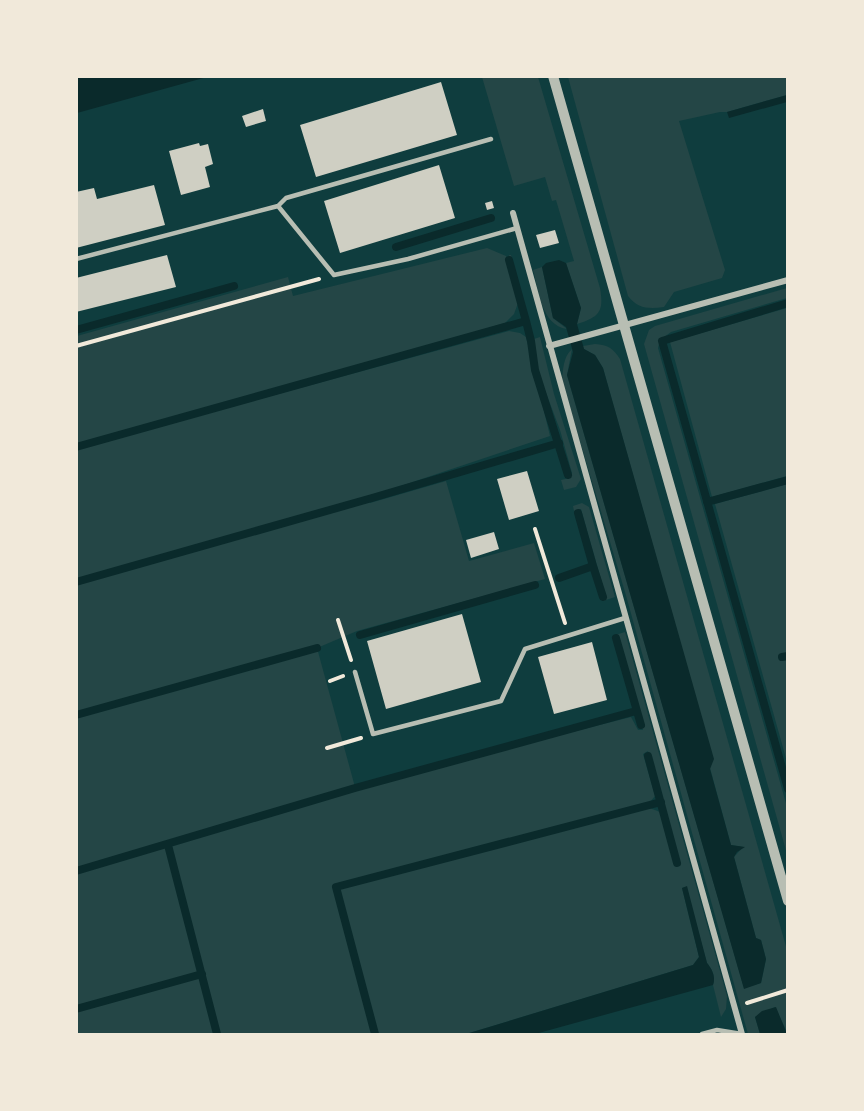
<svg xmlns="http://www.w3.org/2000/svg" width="864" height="1111" font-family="'Fira Sans',sans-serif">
<rect width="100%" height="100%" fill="#0f3d3e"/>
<!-- green -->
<path fill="#244646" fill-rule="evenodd" d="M482 77H538L600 288C604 311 600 317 577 324L581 308 566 263 574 261 556 200 552 201 545 177 514 186Z
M568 77H787V95L727 112H720L679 121 725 270 722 278 674 292 664 307C649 309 638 309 628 296Z
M487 248 506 256 518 303 514 314 505 323 193 417 509 331 520 333 526 337 550 436 368 497 370 503 446 481 469 561 534 543 545 579 357 631 317 648 355 787 631 717 638 730H643L620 640 615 635 625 632 727 996 726 1009 721 1017 713 985C716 977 712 969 707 963L686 887 682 888 699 957 693 965 466 1034H77V336L288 277 293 296ZM648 751 680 865 675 866 660 812 647 807 397 871 650 802 655 796 643 754Z
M509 255H511L534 339 540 337 554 394 581 479 576 487 564 490 561 480 570 478 572 473 560 430 537 369 532 340Z
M542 267 553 318 567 329C541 325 539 291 533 270Z
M787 288V298L671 332 660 340 658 348 787 807V854L644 344 649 330 655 326Z
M787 308V476L712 497 670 342Z
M595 344C608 345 613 348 620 359L787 950V1032L775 1007 755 1017 760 1034H748L625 592 562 381C563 370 563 357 572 349L567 375 744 988 761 983 766 959 761 940 756 938 734 857 743 847 731 845 710 768 713 759 603 368 595 355 584 349 583 346Z
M787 484H788L787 762 715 504Z
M582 503 589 507 615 597 603 601 606 597 581 509 574 511 573 506Z"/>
<!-- water -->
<path fill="#0a2a2b" d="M77 76H207V77L77 113Z
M787 95V102L729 118 727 112Z
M559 260 566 263 581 308 577 324 584 349 595 355 603 368 714 759 710 769 731 845 745 847 737 852 734 857 756 938 761 940 766 959 761 983 744 989 567 375 573 352 566 327 553 318 542 267 546 263Z
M687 886 707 963C712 969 716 977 713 985L535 1034H466L693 965 699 957 682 888Z
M776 1007 787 1034H760L755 1017 762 1011Z"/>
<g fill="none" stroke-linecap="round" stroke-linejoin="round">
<!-- stream -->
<path stroke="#0a2a2b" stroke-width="8" d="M396 247 491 218
M788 303 662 341 788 789
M526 321 531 341 535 370 568 475
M76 330 234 286
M76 447 526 321 509 260
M707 502 788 480
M593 566 603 597
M559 578 593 566 578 513
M76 582 372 498 559 443
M360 635 535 585
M616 638 641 725
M782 657 788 656
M76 715 317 648
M648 756 677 863
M168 845 217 1034
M76 871 355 788 636 711
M76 1009 202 974
M375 1034 336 887 661 802"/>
</g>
<!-- building -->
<path fill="#cfcfc3" d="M441 82 457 135 316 177 300 125Z
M263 109 266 121 246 127 242 116Z
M199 143 200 146 208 144 213 164 205 167 210 187 181 195 169 151Z
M439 165 455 218 340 253 324 201Z
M154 185 165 225 76 248V192L94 188 97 199Z
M492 201 494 208 487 210 485 203Z
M555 230 559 243 540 248 536 235Z
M167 255 176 287 76 312V278Z
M527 471 539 511 509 520 497 479Z
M494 532 499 549 471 558 466 540Z
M462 614 481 682 386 709 367 641Z
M592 642 607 700 554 714 538 657Z"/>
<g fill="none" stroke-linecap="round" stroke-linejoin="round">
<!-- path -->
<path stroke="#f1e9da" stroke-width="4" d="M76 346 319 279
M535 529 565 623
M338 620 351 660
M330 681 343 676
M327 748 361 738
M747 1003 788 990"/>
<!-- service -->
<path stroke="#b8beb3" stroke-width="4.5" d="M278 206 286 198 491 139
M76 259 278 206 334 275 408 259 517 228
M355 672 373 734 501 701 525 649 625 618
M702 1034 717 1030 742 1034"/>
<!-- minor -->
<path stroke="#b8beb3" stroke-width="6" d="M513 213 742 1034
M549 346 788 280"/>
<!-- tertiary -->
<path stroke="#b8beb3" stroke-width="10" d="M553 76 788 901"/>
</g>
<!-- border -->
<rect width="864" height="1111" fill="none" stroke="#f1e9da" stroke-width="156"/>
</svg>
